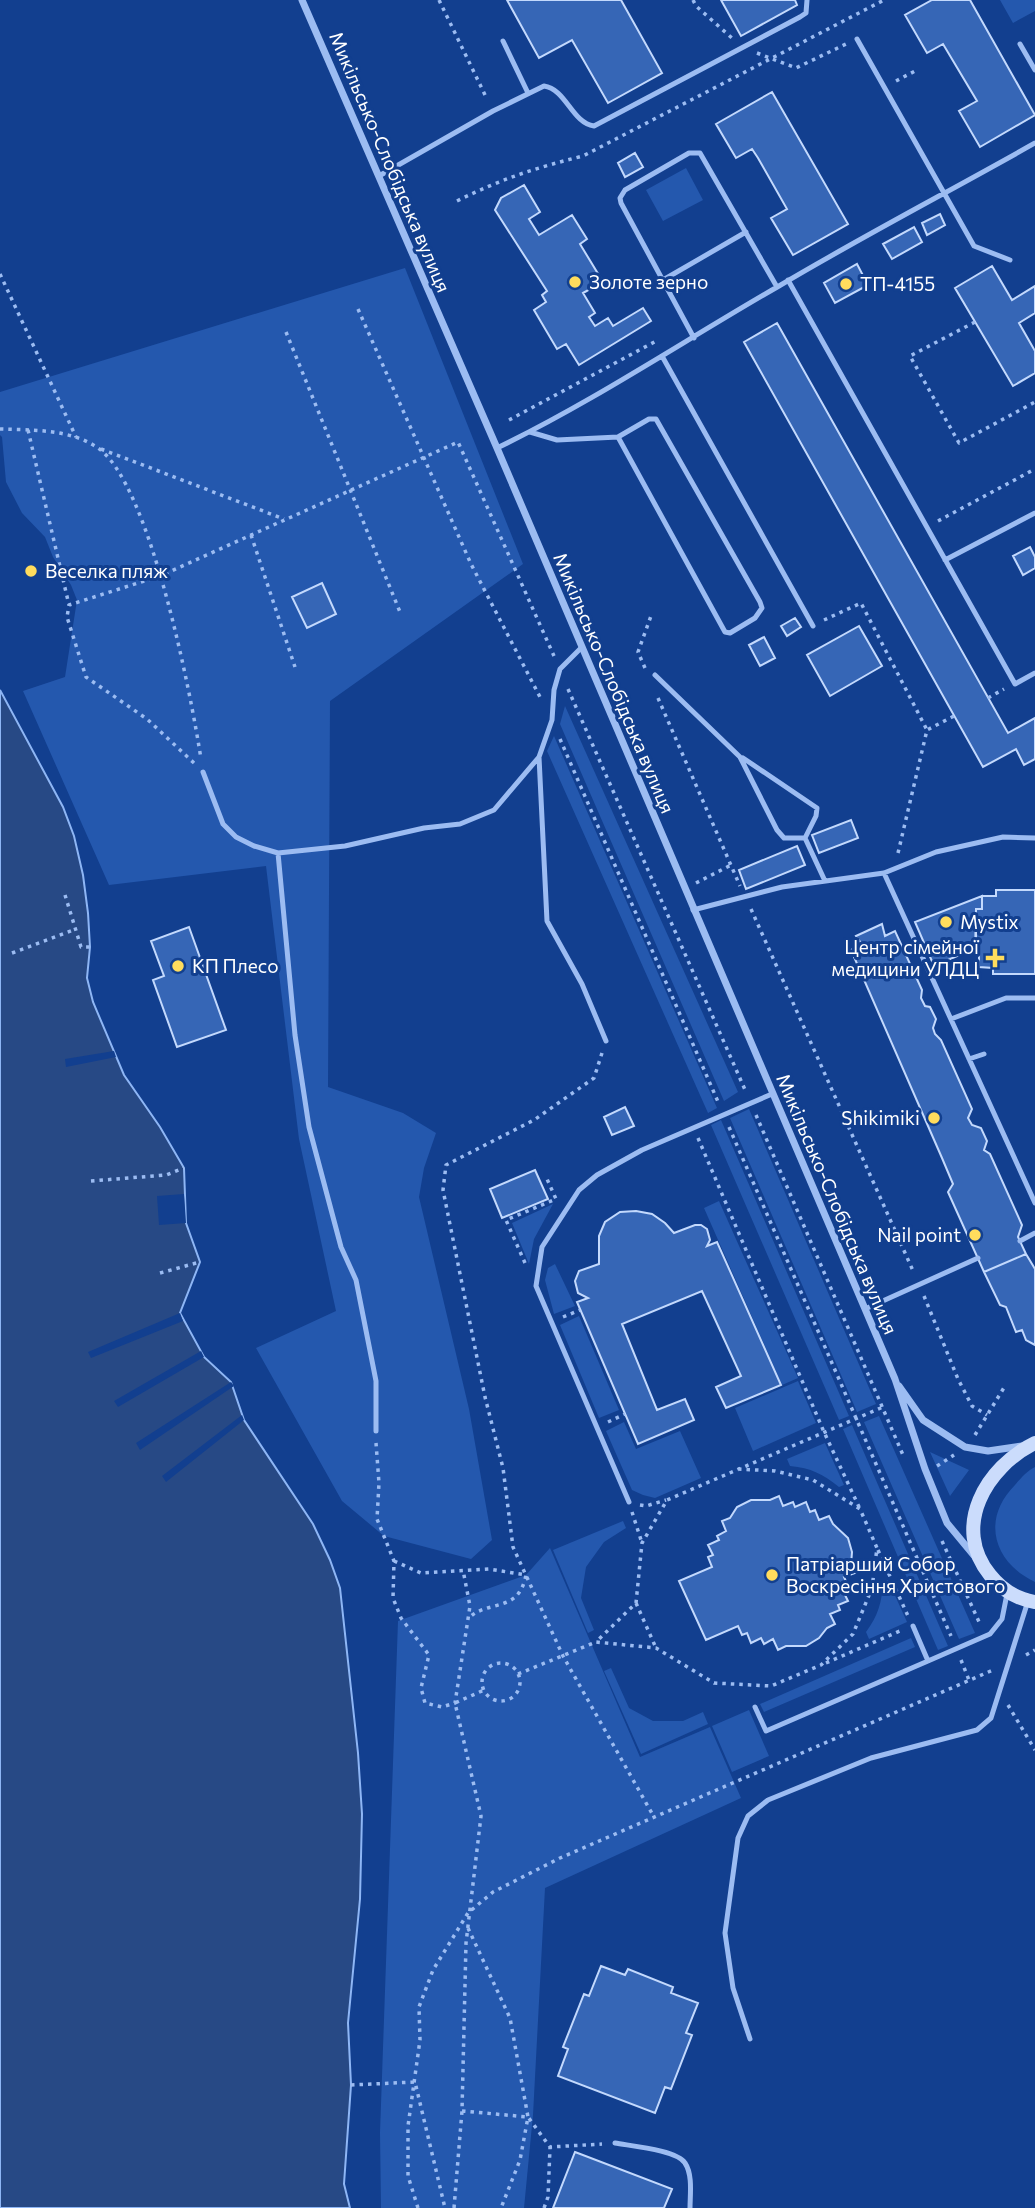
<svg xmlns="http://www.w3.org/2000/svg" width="1035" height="2208" font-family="Commissioner,sans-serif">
<rect width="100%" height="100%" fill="#123f8f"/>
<!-- green -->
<path fill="#2458ae" d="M1000 0H1035V11L1013 23Z
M686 168 703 200 663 221 646 190Z
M405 268 523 564 330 701 328 1087 403 1113 436 1133 424 1168 419 1197 469 1409 492 1540 471 1559 384 1536 342 1501 256 1348 336 1311 299 1139 266 866 109 885 23 691 65 677 77 600 71 585 53 557 45 537 22 513 6 482 2 437 0 435V392Z
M565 706 738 1092 724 1101 560 724Z
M554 736 717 1108 708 1113 547 751Z
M749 1109 876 1404 857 1412 730 1118Z
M721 1120 849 1416 839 1420 711 1125Z
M719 1201 798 1378 782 1385 704 1208Z
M553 1204 534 1239 529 1264 512 1223Z
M555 1264 575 1306 554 1314 545 1280 548 1268Z
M579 1316 619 1410 599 1418 560 1325Z
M798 1381 816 1423 753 1451 735 1408Z
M879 1416 975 1633 959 1639 864 1422Z
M624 1422 636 1449 680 1431 701 1478 655 1498 643 1495 632 1490 606 1431Z
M852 1425 948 1646 938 1650 843 1429Z
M825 1443 844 1485 839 1487C823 1474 811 1468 790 1466L787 1459Z
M930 1452 969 1470 950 1496Z
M1035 1467V1582C993 1562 981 1519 1015 1485 1021 1478 1027 1471 1035 1467Z
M623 1521 626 1528 604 1542 586 1567 581 1598 594 1630 588 1633 553 1550Z
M550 1548 640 1757 710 1727 741 1798 545 1888 533 2115 524 2208H381L380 2133 398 1621 526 1575Z
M888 1580 907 1622 869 1639 866 1632C878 1616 882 1602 883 1582Z
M911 1638 915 1647 764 1712 760 1704Z
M611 1668 629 1708 653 1721H683L703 1712 708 1724 641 1754 604 1671Z
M749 1710 769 1756 732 1772 712 1726Z"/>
<!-- water -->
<path fill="#274985" stroke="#8eb6f5" stroke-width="2" d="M0 690 63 807 74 836 83 875 88 913 90 947 87 978 93 1002 124 1075 160 1127 184 1168 186 1223 200 1262 180 1313 204 1357 231 1382 244 1420 313 1524 330 1560 340 1588 358 1753 362 1814 360 1899 348 2023 351 2085 344 2184 350 2208H0Z"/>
<!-- pier -->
<path fill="#123f8f" d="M114 1051 116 1057 66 1067 65 1059Z
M184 1194 186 1223 159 1225 157 1196Z
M180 1313 183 1321 91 1358 88 1352Z
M201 1351 204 1357 118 1407 114 1401Z
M231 1382 234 1386 140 1450 136 1443Z
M242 1415 244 1420 166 1482 162 1476Z"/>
<!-- building -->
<path fill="#3666b6" stroke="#c3d9fd" stroke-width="2" d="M507 0H621L662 73 608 103 572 40 539 58Z
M721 0H795L797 5 741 36Z
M932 0H970L1035 115 980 147 959 111 977 101 943 44 927 53 905 15Z
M772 92 848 224 793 255 771 218 787 209 758 158 752 149 736 158 716 124Z
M635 153 643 167 625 177 618 163Z
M524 185 540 212 529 219 539 235 572 215 587 239 580 244 603 282 583 293 595 313 589 317 595 326 608 318 613 326 643 308 651 321 579 365 566 344 557 349 534 310 546 302 542 295 547 291 495 210 501 198Z
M940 214 945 225 927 235 922 223Z
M914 227 922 242 892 259 883 244Z
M857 264 868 285 835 303 824 283Z
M992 266 1012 300 1035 286V313L1019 323 1035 351V373L1013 386 955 288Z
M777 323 1008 733 1035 718V759L1024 765 1016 749 983 767 744 342Z
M1030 547 1035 557V568L1023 575 1013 556Z
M322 583 336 614 307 628 292 597Z
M795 618 801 627 787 636 781 626Z
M859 626 882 666 830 696 807 655Z
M764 637 775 658 760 666 749 645Z
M851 820 858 838 819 853 812 835Z
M797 846 805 865 746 889 739 870Z
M996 890H1035V974H993V968L979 967V955H975L976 909H982V896H996Z
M982 896V909H976V948L934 966 915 922Z
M882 924 885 936 895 931 922 990 921 998 925 1006 930 1007 936 1019 933 1028 935 1034 941 1040 972 1109 968 1118 972 1125 981 1128 987 1141 984 1150 990 1154 1022 1225 1018 1237 1026 1254 984 1272 948 1192 953 1184 942 1158 851 950 861 943 856 936Z
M189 927 226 1030 177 1047 153 980 164 976 151 941Z
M625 1107 634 1126 612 1135 604 1117Z
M535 1170 548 1199 502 1218 490 1189Z
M636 1211 652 1214 665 1223 674 1233 695 1225H701L707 1229 710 1240 707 1246 717 1242 781 1385 726 1408 716 1387 741 1376 702 1291 622 1324 657 1410 685 1399 694 1420 638 1444 577 1302 588 1298 578 1293 575 1281 579 1271 599 1264V1236L605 1222 620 1212Z
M1026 1254 1035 1269V1345L1026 1340 1022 1330 1016 1332 1006 1307 1000 1305 984 1272Z
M779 1496 783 1506 793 1502 795 1507 806 1502 810 1512 815 1510 819 1520 829 1516 833 1524 848 1538 852 1552 851 1565 855 1573 844 1577 849 1588 843 1591 848 1601 838 1605 840 1610 830 1614 835 1624 827 1628 819 1638 806 1646H786L778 1650 773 1639 764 1644 761 1638 751 1643 747 1633 742 1635 738 1626 706 1640 679 1581 712 1567 708 1557 713 1555 708 1545 719 1540 717 1536 726 1531 722 1521 730 1518 737 1507 751 1500H770Z
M601 1966 625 1975 628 1969 673 1987 671 1993 698 2003 686 2033 692 2035 671 2089 665 2087 655 2113 558 2076 568 2049 563 2047 584 1994 589 1996Z
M575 2152 672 2189 664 2208H553Z"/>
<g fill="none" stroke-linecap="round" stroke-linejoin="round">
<!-- path -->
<path stroke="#9cbcf2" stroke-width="3.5" stroke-dasharray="3.5 5" stroke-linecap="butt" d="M439 0 487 99
M693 0 696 6 733 39
M757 53 796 68 846 44
M896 81 915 71
M457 201C501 179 535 168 583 156L884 0
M0 274 76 437
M358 309 471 564 540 697
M975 322 910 356 959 443 1035 402
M286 332 400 612
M509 420 658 340
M0 429C32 430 71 429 98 448 150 484 191 694 201 759
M28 430 69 605
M101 449 284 519
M938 521 1035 469
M251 535 295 667
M824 620 861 603 927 730
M645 668 638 652 651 616
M568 689 746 1092
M658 698 740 886
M988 698 1004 689
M560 739 719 1104
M194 763 147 719 86 677 67 617 69 605 160 576 458 442 554 656
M898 853 927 730 954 716
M696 883 731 865
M65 895 81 947H90
M751 909 914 1273
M12 953 76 929
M602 1053 594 1078 534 1120 446 1165 443 1190 485 1397 503 1468 513 1547 563 1656 654 1817
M756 1115 903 1455
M729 1127 951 1636
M698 1138 824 1432 860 1509
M91 1181 166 1175 184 1168
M525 1263 506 1220 556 1199 547 1179
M160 1273 200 1262
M924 1296 958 1379 972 1406 987 1415
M563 1317 580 1310
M608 1422 625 1414
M975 1435 1005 1386
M376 1443 379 1483 377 1519 394 1561 393 1598 401 1618 429 1655 421 1688 425 1703 442 1707 455 1703 468 1619 470 1606 463 1570
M937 1466 954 1455
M738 1469 775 1471 813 1480 860 1509 877 1548 872 1588 853 1634 821 1665 771 1686 714 1683 656 1648 596 1642 636 1603 642 1543 667 1500 883 1407
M640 1505 646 1506 666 1500
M632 1512 642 1543
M942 1541 980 1624
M878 1550 908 1616
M394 1561 421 1573 489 1569 526 1575C525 1580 523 1587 520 1591 511 1608 483 1604 470 1617
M636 1603 656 1648
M1026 1655 1035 1650
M961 1660 969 1680
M826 1663 902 1630
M482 1682a19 19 0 1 1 38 0a19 19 0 1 1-38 0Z
M518 1674 596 1642
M1008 1705 1035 1750
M468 1928 510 2018 528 2117 520 2160 501 2208
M351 2085 415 2082 445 2208
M462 2111 528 2117 550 2147 602 2144
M418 2208 408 2176V2126L420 2040 419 2007 433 1970 468 1913 493 1892 560 1858 993 1670
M454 2208 462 2111 466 1943 481 1816 455 1703 484 1690
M544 2208 548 2197 550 2148"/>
<!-- lane -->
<path stroke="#9cbcf2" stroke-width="5" d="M857 39 974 246 1010 260
M503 41 528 93
M1020 44 1035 70
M379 176 493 111 544 86C566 89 572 123 594 126L800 17 806 13 807 0
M663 280 746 232
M788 280 1015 684 1035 673
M694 338 621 203 620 198 625 190 689 153H700L777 287
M662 356 813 626
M530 432 557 440 618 437 649 419H656L760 602 762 608 755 618 730 633 725 632 618 437
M497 448C594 401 685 340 779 286 863 236 950 191 1035 143
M945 560 1035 513
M655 675 740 757 777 830 784 838H805L825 881
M539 757 547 921 582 984 606 1041
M743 758 817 808 816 816 805 838
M203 772 223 824 236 837 254 846 278 853 345 846 424 828 460 824 494 810 539 757 552 720 554 690 560 669 581 648
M278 853 295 1035 309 1127 341 1247 356 1280 376 1381V1431
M884 873 1035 1203
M693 910 782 887 884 873 936 852 1003 837 1035 838
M951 1019 1006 998H1035
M969 1059 984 1054
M1020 1241 1035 1233
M865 1309 978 1258
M629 1502 536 1286 542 1247 579 1190 597 1175 642 1150 772 1094
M928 1661 990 1634 1002 1619 1007 1594
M755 1707 766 1731 928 1661 913 1626
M750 2039 733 1988 725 1933 738 1838 748 1816 768 1800 871 1758 977 1730 991 1718 1028 1601
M615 2143C631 2146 677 2150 685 2163 693 2175 690 2195 690 2208"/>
<!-- street -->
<path stroke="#9cbcf2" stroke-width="7" d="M302 0 497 448 895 1379 925 1469 947 1523 976 1558
M899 1386 923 1420 965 1447 988 1451 1022 1446"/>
<!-- secondary -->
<path stroke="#cbdcfc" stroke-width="14" d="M1035 1443C986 1467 951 1527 990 1575 1002 1590 1016 1599 1035 1602"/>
</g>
<!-- markers -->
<g fill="#ffdc5d" stroke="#123f8f" stroke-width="2.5">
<circle cx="575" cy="282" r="7"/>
<circle cx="846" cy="284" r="7"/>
<circle cx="31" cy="571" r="7"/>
<circle cx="946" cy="922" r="7"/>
<path d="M991.5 947.5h7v7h7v7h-7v7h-7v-7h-7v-7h7z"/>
<circle cx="178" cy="966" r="7"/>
<circle cx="934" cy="1118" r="7"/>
<circle cx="975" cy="1235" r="7"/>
<circle cx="772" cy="1575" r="7"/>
</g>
<g text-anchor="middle" stroke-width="6" stroke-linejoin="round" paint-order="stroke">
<!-- street labels -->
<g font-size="19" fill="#fff" stroke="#123f8f">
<text transform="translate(390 162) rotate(67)" y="7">Микільсько-Слобідська вулиця</text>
<text transform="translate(614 683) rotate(67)" y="7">Микільсько-Слобідська вулиця</text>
<text transform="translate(837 1204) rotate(67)" y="7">Микільсько-Слобідська вулиця</text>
</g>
<!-- poi labels -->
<g font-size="19" fill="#fff" stroke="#123f8f" text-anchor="start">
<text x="589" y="289">Золоте зерно</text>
<text x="860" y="291">ТП-4155</text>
<text x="45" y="578">Веселка пляж</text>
<text x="960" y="929">Mystix</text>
<text x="979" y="954" text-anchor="end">Центр сімейної<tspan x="979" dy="22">медицини УЛДЦ</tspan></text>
<text x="192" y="973">КП Плесо</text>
<text x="920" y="1125" text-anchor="end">Shikimiki</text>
<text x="961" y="1242" text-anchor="end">Nail point</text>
<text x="786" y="1571">Патріарший Собор<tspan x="786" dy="22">Воскресіння Христового</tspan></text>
</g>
</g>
</svg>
